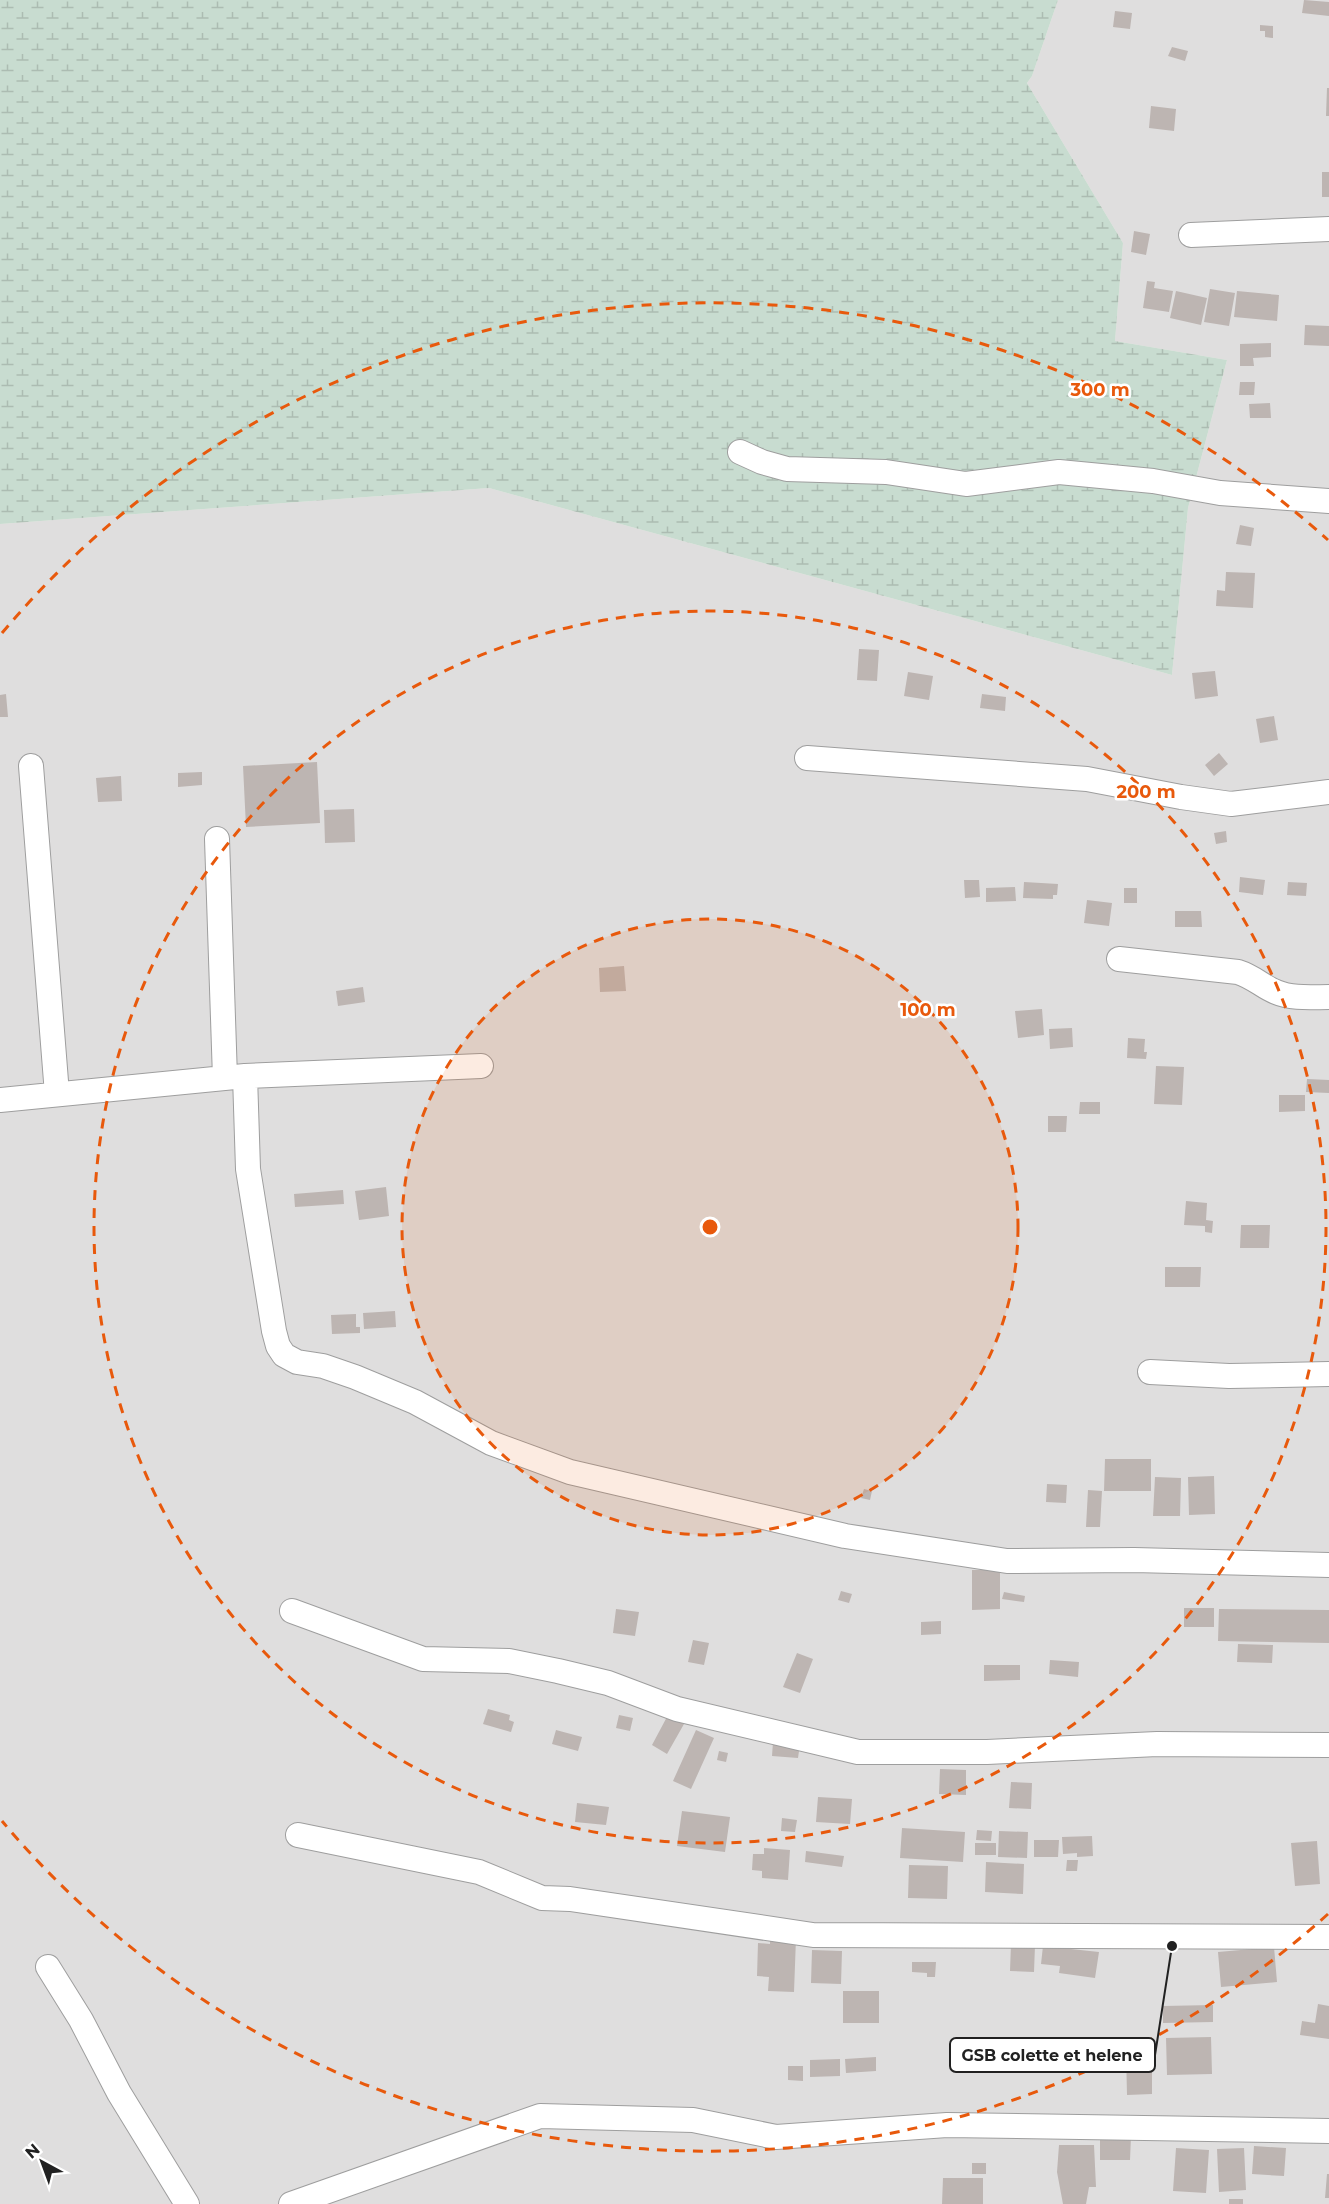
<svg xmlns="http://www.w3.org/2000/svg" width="1329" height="2204" font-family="Montserrat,sans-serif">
<defs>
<pattern id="wetland-marsh" width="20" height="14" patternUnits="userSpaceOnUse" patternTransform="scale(1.5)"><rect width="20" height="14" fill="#c8dcd0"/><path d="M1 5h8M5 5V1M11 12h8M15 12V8" fill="none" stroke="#acbcb2"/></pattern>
</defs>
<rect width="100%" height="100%" fill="#f0ede9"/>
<!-- residential -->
<path fill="#dfdede" d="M1058 0H1329V2204H0V524L489 488 1172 675 1188 508 1227 360 1115 341 1123 243 1027 83 1032 76Z"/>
<!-- wetland -->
<path fill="url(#wetland-marsh)" d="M0 0H1058L1032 76 1027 83 1123 243 1115 341 1227 360 1188 508 1172 675 489 488 0 524Z"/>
<!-- building -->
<path fill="#bdb5b2" d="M1304 0 1329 2V16L1302 13Z
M1115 11 1132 13 1130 29 1113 27Z
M1260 25 1273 26V38L1265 37V31H1260Z
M1172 47 1188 51 1185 61 1168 56Z
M1327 88H1329V116H1326Z
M1151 106 1176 109 1174 131 1149 128Z
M1322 172H1329V197H1322Z
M1134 231 1150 234 1146 255 1131 252Z
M1147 281 1155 282 1154 288 1173 291 1169 312 1143 308Z
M1210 289 1235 293 1229 326 1204 322Z
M1176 291 1207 298 1201 325 1170 318Z
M1237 291 1279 295 1277 321 1234 317Z
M1305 325 1329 326V346L1304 345Z
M1271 343V357L1253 358 1254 366H1240V344Z
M1240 382H1255L1254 395H1239Z
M1270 403 1271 418H1250L1249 404Z
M1240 525 1254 528 1251 546 1236 544Z
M1226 572 1255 573 1253 608 1216 606 1217 590 1225 591Z
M859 649 879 650 877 681 857 680Z
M1215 671 1218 696 1195 699 1192 673Z
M908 672 933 676 929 700 904 696Z
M6 694 8 717H0V695Z
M982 694 1006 697 1005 711 980 708Z
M1274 716 1278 740 1260 743 1256 719Z
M1219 753 1228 764 1214 776 1205 765Z
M317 762 320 823 246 827 243 766Z
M202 772V785L178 787V773Z
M121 776 122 801 98 802 96 778Z
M354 809 355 842 325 843 324 810Z
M1226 831 1227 842 1216 844 1214 833Z
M1240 877 1265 880 1263 895 1239 892Z
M964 880H979L980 897 965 898Z
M1024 882 1058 884 1057 895H1053V899L1023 898Z
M1288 882 1307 883 1306 896 1287 895Z
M1015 887 1016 901 986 902V888Z
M1124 888H1137V903H1124Z
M1087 900 1112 903 1109 926 1084 923Z
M1175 911H1201L1202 927H1175Z
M624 966 626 991 600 992 599 968Z
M363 987 365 1002 338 1006 336 991Z
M1042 1009 1044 1035 1018 1038 1015 1011Z
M1072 1028 1073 1047 1050 1049 1049 1029Z
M1128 1038 1145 1039 1144 1052H1147L1146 1059 1127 1058Z
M1156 1066 1184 1067 1182 1105 1154 1104Z
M1307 1079 1329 1080V1093L1306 1092Z
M1279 1095H1305V1111L1279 1112Z
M1080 1102H1100V1114H1079Z
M1048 1116H1067L1066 1132H1048Z
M386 1187 389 1216 359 1220 355 1191Z
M343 1190 344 1204 295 1207 294 1194Z
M1186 1201 1207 1203 1206 1220 1213 1221 1212 1233 1205 1232V1226L1184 1225Z
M1241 1225H1270L1269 1248H1240Z
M1165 1267H1201L1200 1287H1165Z
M395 1311 396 1327 364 1329 363 1313Z
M356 1314V1327H360V1333L332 1334 331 1315Z
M1105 1459H1151V1491H1104Z
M1214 1476 1215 1514 1189 1515 1188 1477Z
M1155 1477 1181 1478 1180 1516H1153Z
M1047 1484 1067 1485 1066 1503 1046 1502Z
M864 1489 872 1491 870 1500 861 1498Z
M1088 1490 1102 1491 1100 1527H1086Z
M972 1570H1000V1609L972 1610Z
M841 1591 852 1594 849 1603 838 1600Z
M1004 1592 1025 1596 1024 1602 1002 1599Z
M1184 1608H1214V1627H1184Z
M616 1609 639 1612 635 1636 613 1633Z
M1219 1609 1329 1610V1643L1218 1641Z
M941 1621V1634L921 1635V1622Z
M693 1640 709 1643 704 1665 688 1662Z
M1238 1644 1273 1645 1272 1663 1237 1662Z
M797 1653 813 1659 800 1693 783 1687Z
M1050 1660 1079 1662 1078 1677 1049 1674Z
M984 1665H1020V1680L984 1681Z
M488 1709 510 1715 509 1720 514 1722 511 1732 483 1724Z
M619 1715 633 1718 630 1731 616 1728Z
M668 1715 684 1724 667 1754 652 1745Z
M556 1730 582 1737 578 1751 552 1744Z
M696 1730 714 1738 691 1789 673 1781Z
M773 1742 800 1744 798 1758 772 1756Z
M719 1751 728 1753 726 1762 717 1760Z
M940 1769 966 1770V1795L939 1794Z
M1011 1782 1032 1783 1031 1809 1009 1808Z
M818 1797 852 1799 850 1824 816 1822Z
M577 1803 609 1807 606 1825 575 1822Z
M682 1811 730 1817 725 1852 677 1846Z
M782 1818 797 1820 795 1832 781 1831Z
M902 1828 965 1832 963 1862 900 1858Z
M977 1830 992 1831 991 1841 976 1840Z
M999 1831 1028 1832 1027 1858 998 1857Z
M1092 1836 1093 1856 1077 1857V1853L1063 1854 1062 1837Z
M1034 1840H1059L1058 1857H1034Z
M1317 1841 1320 1884 1295 1886 1291 1843Z
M975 1843H996V1855H975Z
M764 1848 790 1850 788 1880 762 1878V1871L752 1870 753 1854H764Z
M806 1851 844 1856 842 1867 805 1862Z
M1067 1860H1078L1077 1871H1066Z
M986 1862 1024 1864 1023 1894 985 1892Z
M909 1865 948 1866 947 1899 908 1898Z
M770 1937 796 1938 794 1992 768 1991 769 1977 757 1976 758 1943 770 1944Z
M1011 1944 1035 1945 1034 1972 1010 1971Z
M1043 1946 1099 1952 1095 1978 1059 1973 1060 1966 1041 1964Z
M1274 1947 1277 1982 1221 1987 1218 1952Z
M812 1950 842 1951 841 1984 811 1983Z
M912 1962H936L935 1977H927V1973L912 1972Z
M843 1991H879V2023H843Z
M1318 2004 1329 2006V2039L1300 2035 1302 2021 1315 2023Z
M1213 2005V2022L1163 2023V2006Z
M1211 2037 1212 2074 1167 2075 1166 2038Z
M1152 2051V2094L1127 2095 1126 2052Z
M876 2057V2071L846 2073 845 2059Z
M840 2059V2076L810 2077V2060Z
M788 2066H803V2081L788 2080Z
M1100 2136H1131L1130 2160H1100Z
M1059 2145H1094L1096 2187H1089L1086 2204H1063L1057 2172Z
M1254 2146 1286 2148 1284 2176 1252 2174Z
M1176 2148 1209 2150 1206 2193 1173 2191Z
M1244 2148 1246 2190 1219 2192 1217 2149Z
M972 2163H986V2174H972Z
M1327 2174H1329V2198H1325Z
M943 2178H983V2204H942Z
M1229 2199H1243V2204H1229Z"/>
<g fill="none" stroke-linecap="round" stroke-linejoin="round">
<defs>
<path id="street" d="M1191 235 1329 229
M740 452 762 462 787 469 886 472 966 484 1059 472 1153 481 1220 493 1329 501
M807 758 1087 779 1181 797 1231 804 1329 792
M31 766 57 1094
M217 839 225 1078
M1119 959 1238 972C1254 977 1263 987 1276 992 1292 999 1312 997 1329 997
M245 1076 248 1169 274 1331 278 1346 284 1355 297 1362 323 1366 355 1377 415 1402 491 1443 570 1472 845 1536 1007 1561 1134 1560 1329 1565
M0 1100 245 1076 481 1066
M1150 1372 1229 1376 1329 1374
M292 1611 423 1659 509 1661 558 1671 608 1683 677 1709 858 1752H987L1157 1744 1329 1745
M298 1835 479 1872 542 1898 570 1899 813 1935 1329 1937
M48 1967 81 2020 119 2093 187 2204
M291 2204 540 2116 693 2120 776 2137 947 2125 1329 2131"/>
</defs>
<!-- street casing -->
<use href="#street" stroke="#9e9e9e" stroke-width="26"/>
<!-- street -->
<use href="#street" stroke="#fff" stroke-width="24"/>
</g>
<!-- distance rings -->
<circle cx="710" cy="1227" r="308" fill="#e8590c" fill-opacity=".12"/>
<g fill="none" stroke="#e8590c" stroke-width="3" stroke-dasharray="10 8">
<circle cx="710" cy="1227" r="308"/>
<circle cx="710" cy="1227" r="616"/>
<path d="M1328 1914A924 924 0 0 1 2 1821M2 633A924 924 0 0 1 1328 540"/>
</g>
<circle cx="710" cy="1227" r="9" fill="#e8590c" stroke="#fff" stroke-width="3"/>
<g font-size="18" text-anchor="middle" font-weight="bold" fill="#e8590c" stroke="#fff" stroke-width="5" stroke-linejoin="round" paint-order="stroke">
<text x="1100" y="396">300 m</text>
<text x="1146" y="798">200 m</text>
<text x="928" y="1016">100 m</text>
</g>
<!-- callouts -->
<path fill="none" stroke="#212121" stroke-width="2" d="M1172 1946L1155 2055"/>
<circle fill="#212121" stroke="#fff" stroke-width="2" cx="1172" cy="1946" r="6"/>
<rect fill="#fff" stroke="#212121" stroke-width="2" x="950" y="2038" width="205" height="34" rx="6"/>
<g font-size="16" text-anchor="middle" font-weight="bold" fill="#212121">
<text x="1052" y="2061">GSB colette et helene</text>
</g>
<!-- north arrow -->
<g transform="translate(42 2162) rotate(319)" stroke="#ffffff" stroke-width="4.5" paint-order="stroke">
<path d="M0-4.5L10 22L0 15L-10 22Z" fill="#212121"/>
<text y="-9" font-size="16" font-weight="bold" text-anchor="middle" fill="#212121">N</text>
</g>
</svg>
